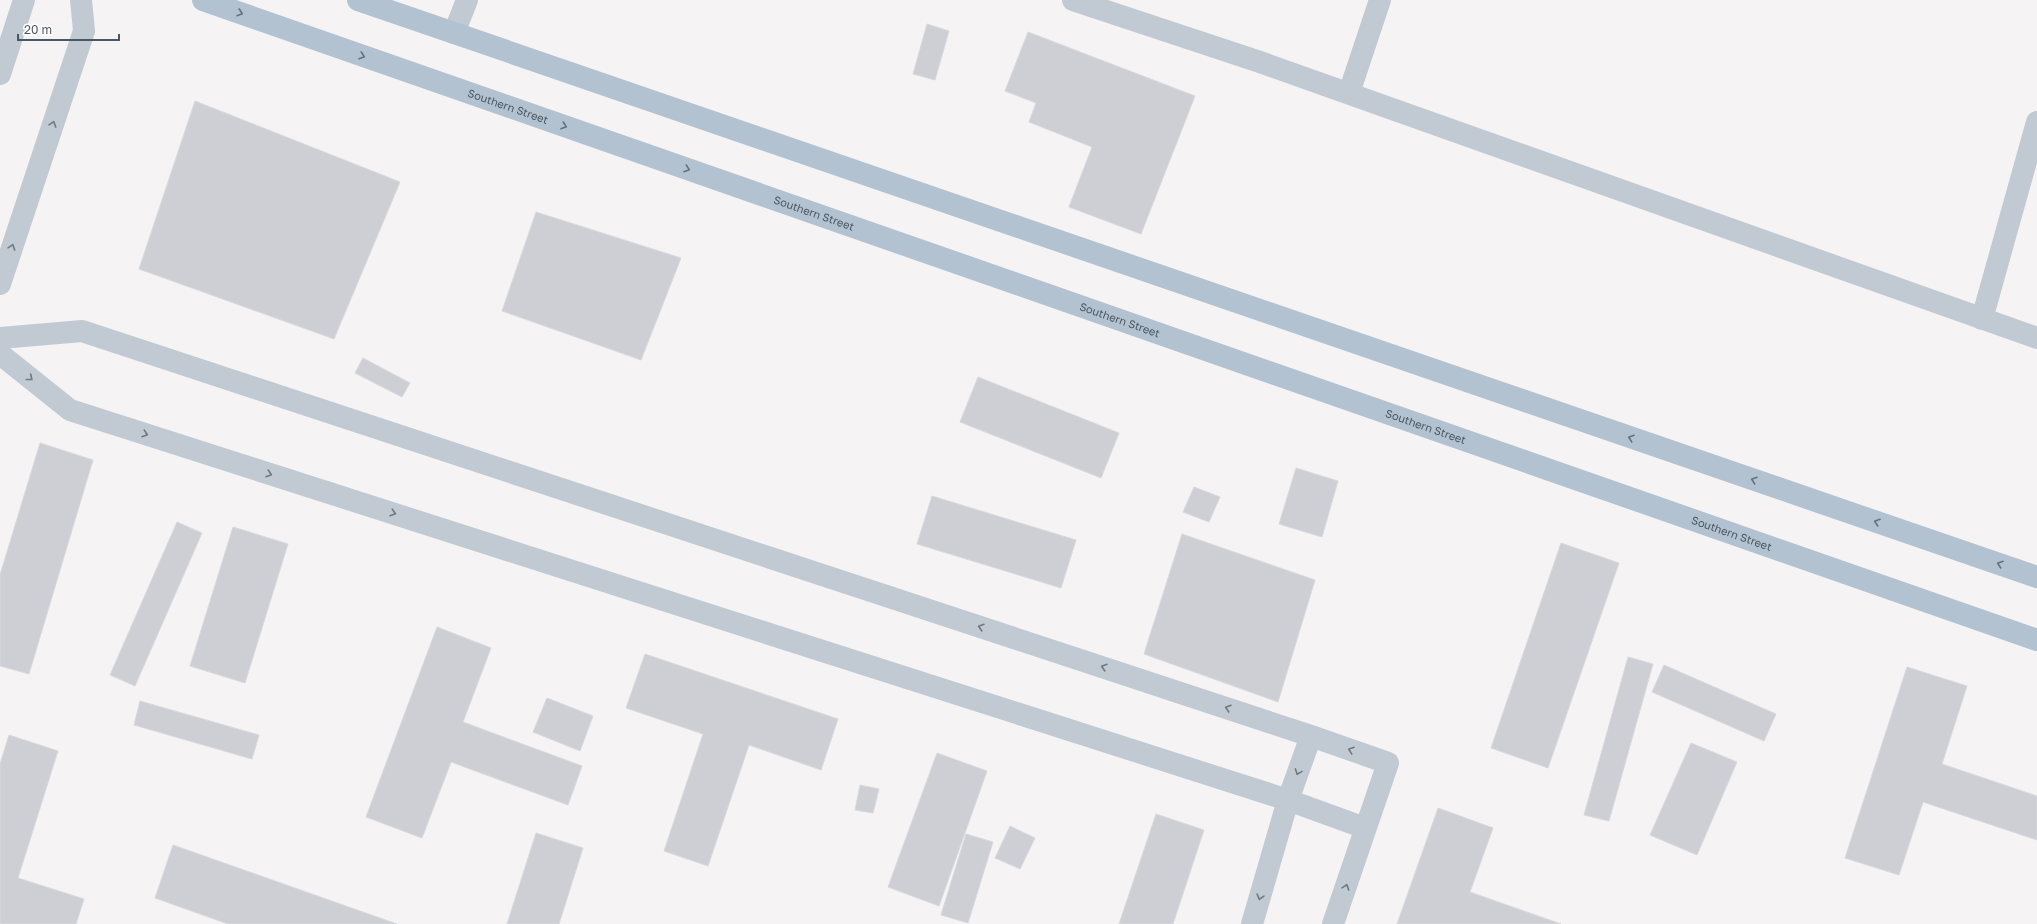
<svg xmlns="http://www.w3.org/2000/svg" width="2037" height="924" font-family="'Golos Text',sans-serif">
<rect width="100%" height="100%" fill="#f5f3f3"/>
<!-- building -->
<path fill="#cdcfd5" stroke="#d7d9de" d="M927 24 949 31 935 80 913 74Z
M1028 32 1195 96 1141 234 1069 207 1092 147 1029 122 1036 103 1005 91Z
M195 101 400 182 334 339 139 269Z
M536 212 681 258 641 360 502 311Z
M363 358 410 383 402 397 355 373Z
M978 377 1119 433 1101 478 960 422Z
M40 443 93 460 29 674 0 666V575Z
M1296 468 1338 481 1322 537 1279 524Z
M1194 487 1220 497 1209 522 1183 512Z
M932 496 1076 540 1061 588 917 544Z
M177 522 202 533 135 686 110 675Z
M233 527 288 544 245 683 190 666Z
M1182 534 1315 580 1278 702 1144 654Z
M1561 543 1619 563 1548 768 1491 748Z
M437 627 491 648 463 722 582 766 568 805 451 762 422 838 366 817Z
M645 654 838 719 821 770 749 745 708 866 664 851 703 734 626 708Z
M1628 657 1653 664 1609 821 1584 815Z
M1664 665 1776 714 1764 741 1652 692Z
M1907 667 1967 686 1942 764 2037 796V840L1923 802 1899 875 1845 858Z
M547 698 593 716 580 751 533 732Z
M140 701 259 735 252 759 134 725Z
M9 735 58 751 18 878 84 899 76 924H0V764Z
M1691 743 1737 762 1697 855 1650 835Z
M937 753 987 771 939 906 888 887Z
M860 785 879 789 873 813 855 810Z
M1438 808 1493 828 1470 892 1561 924H1397Z
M1156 814 1204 830 1173 924H1119Z
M1010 826 1035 838 1020 869 995 858Z
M536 833 583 848 559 924H507Z
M966 834 993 842 968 923 941 915Z
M173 845 397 924H228L155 898Z"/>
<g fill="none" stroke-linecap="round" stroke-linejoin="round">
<!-- minor -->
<path stroke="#c1cad2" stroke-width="22" d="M1073 0 1260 62 2037 338
M454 33 467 0
M0 74 24 0
M1349 93 1380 0
M0 284 84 31 81 0
M1982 319 2037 122
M0 338 82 331 1311 736 1388 763 1333 924
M0 354 70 410 1288 800 1365 828
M1252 924 1288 800 1311 736"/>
<!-- major -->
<g stroke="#b3c2d1" stroke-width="22">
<path id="s1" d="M203 0 2037 640"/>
<path d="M358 0 2037 577"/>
</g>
</g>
<!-- one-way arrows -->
<defs><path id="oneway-chevron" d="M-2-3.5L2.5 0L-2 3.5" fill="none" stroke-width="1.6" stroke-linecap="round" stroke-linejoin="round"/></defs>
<g stroke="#64717d">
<use href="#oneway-chevron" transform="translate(240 13) rotate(19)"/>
<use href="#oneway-chevron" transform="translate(362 56) rotate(19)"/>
<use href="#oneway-chevron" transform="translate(564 126) rotate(19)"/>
<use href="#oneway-chevron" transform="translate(687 169) rotate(19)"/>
<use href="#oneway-chevron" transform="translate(1631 438) rotate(-161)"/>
<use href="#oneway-chevron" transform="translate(1754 480) rotate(-161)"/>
<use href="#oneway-chevron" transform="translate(1877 522) rotate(-161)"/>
<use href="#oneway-chevron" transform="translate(2000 564) rotate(-161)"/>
</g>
<g stroke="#6e7983">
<use href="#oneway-chevron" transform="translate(53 124) rotate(-72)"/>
<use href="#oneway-chevron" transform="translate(12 247) rotate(-72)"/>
<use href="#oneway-chevron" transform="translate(30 378) rotate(39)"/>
<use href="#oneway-chevron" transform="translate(145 434) rotate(18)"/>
<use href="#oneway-chevron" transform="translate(269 474) rotate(18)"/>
<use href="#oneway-chevron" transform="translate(393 513) rotate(18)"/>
<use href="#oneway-chevron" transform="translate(981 627) rotate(-162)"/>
<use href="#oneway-chevron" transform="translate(1104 667) rotate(-162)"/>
<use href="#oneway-chevron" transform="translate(1228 708) rotate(-162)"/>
<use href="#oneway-chevron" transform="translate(1351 750) rotate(-161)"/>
<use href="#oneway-chevron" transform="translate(1298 772) rotate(110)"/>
<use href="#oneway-chevron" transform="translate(1346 887) rotate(-72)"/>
<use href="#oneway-chevron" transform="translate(1260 897) rotate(106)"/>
</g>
<g text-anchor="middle" stroke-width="3.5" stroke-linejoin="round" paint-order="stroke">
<!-- street labels -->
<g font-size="11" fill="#4a5661" stroke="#fff">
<text dy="4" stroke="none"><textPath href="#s1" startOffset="323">Southern Street</textPath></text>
<text dy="4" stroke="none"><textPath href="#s1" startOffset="647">Southern Street</textPath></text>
<text dy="4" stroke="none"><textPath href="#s1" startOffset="971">Southern Street</textPath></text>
<text dy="4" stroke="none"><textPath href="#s1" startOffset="1295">Southern Street</textPath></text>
<text dy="4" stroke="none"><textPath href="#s1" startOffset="1619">Southern Street</textPath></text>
</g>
</g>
<!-- scale -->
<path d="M18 34v6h101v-6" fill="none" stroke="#4a5661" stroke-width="2"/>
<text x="24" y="34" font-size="12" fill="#4a5661" stroke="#ffffff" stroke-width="3" paint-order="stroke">20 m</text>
</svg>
